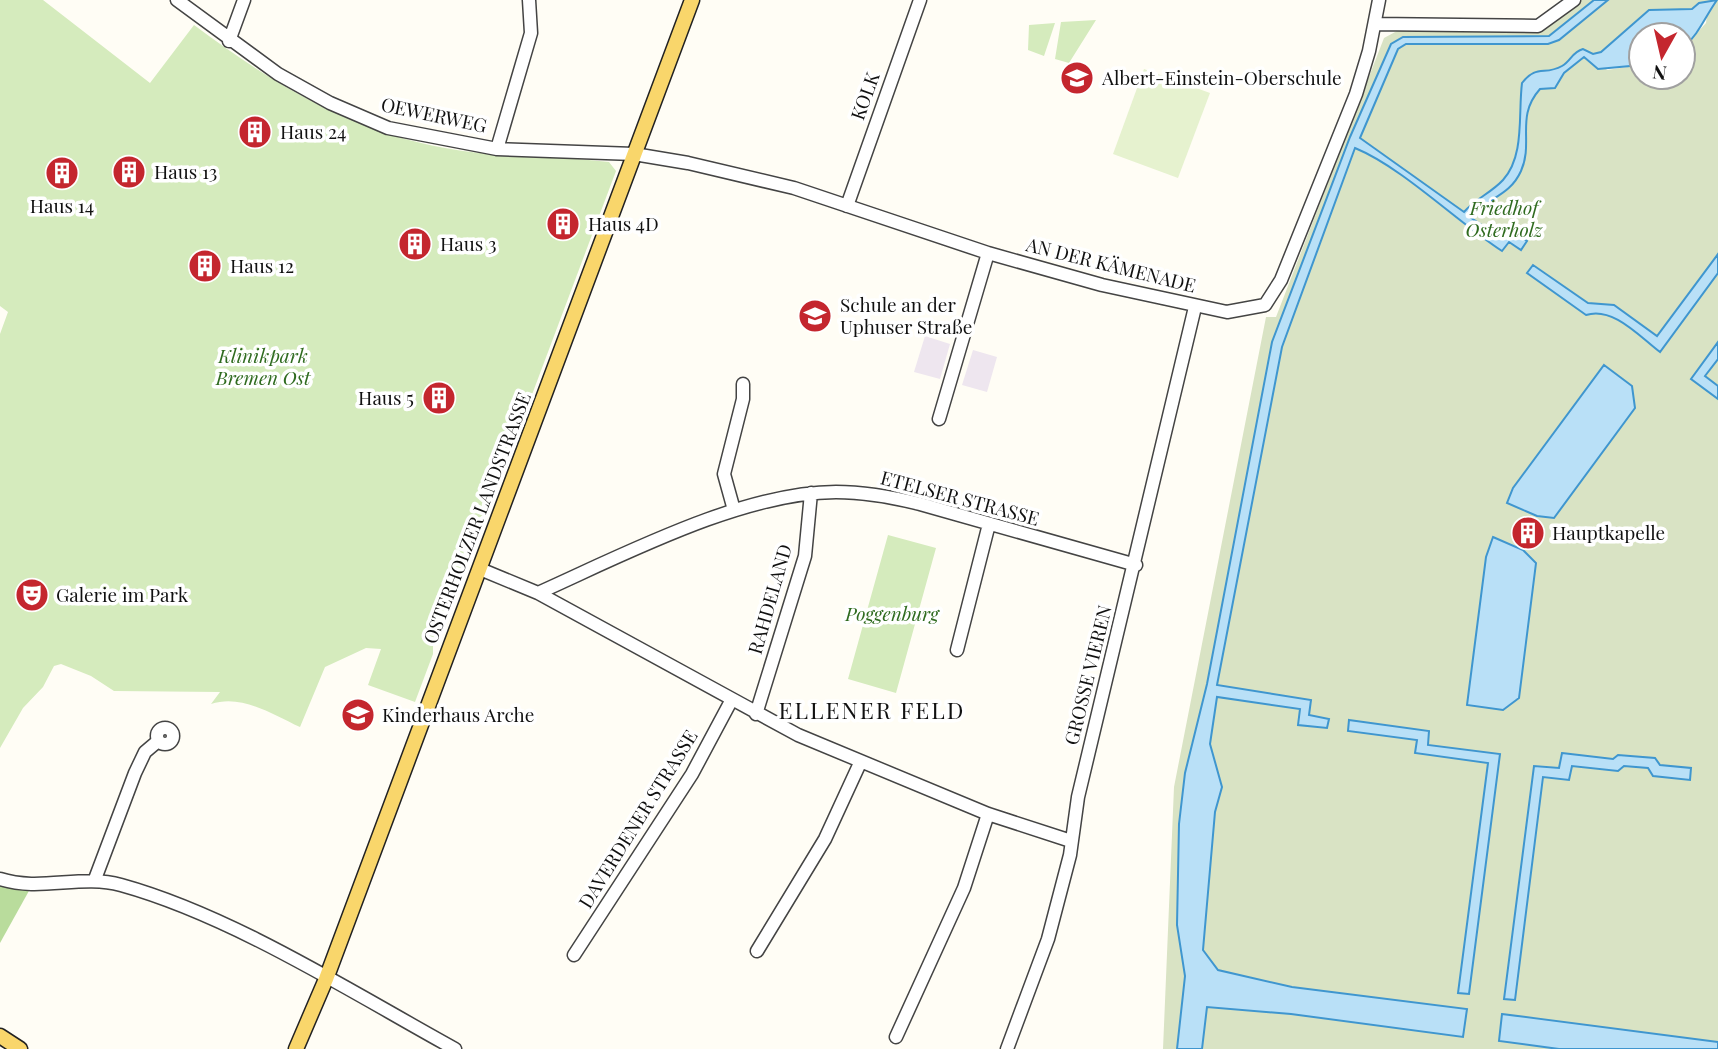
<svg xmlns="http://www.w3.org/2000/svg" width="1718" height="1049" font-family="'Playfair Display',serif">
<rect width="100%" height="100%" fill="#fffdf5"/>
<!-- industrial -->
<path fill="#eee6ef" d="M925 336 950 344 940 379 914 372Z
M973 350 997 357 987 392 962 385Z"/>
<!-- green -->
<path fill="#d5ebbd" d="M0 0H43L150 83 194 25C270 82 350 131 445 148 499 158 554 156 609 162L616 171 465 573 449 597 433 640V654L415 702 368 685 381 649 366 648 325 667 300 727C272 714 242 694 211 704L220 692 114 691 91 676 61 664 54 666 43 687 23 708 0 748V334L8 312 0 306Z
M1096 20 1069 63 1055 59 1061 22Z
M1055 23 1044 56 1028 50 1029 25Z
M888 535 936 548 896 693 848 679Z"/>
<!-- forest -->
<path fill="#b9dc9c" d="M0 885 30 889 0 943Z"/>
<!-- cemetery -->
<path fill="#d9e3c4" fill-rule="evenodd" d="M1582 0H1718V1042L1503 1014 1499 1041 1559 1049H1202L1207 1007 1291 1014 1466 1009 1292 987 1218 970 1203 950 1215 812 1222 787 1192 742 1179 824 1177 925 1185 976 1177 1049H1163L1174 787 1266 317H1276L1384 38 1397 31 1546 29ZM1699 3 1707 14 1706 23 1683 48V77H1641V65L1607 70 1593 54 1601 52 1646 16 1692 9ZM1604 366 1631 393 1633 401 1547 515 1507 503 1513 488ZM1523 550 1530 559 1519 698 1503 710 1467 705Z"/>
<!-- pitch -->
<path fill="#e6f2cf" d="M1144 69 1210 93 1178 178 1113 154Z"/>
<!-- water -->
<path fill="#b9e0f7" stroke="#3f96cf" stroke-width="2" d="M1594 0H1608L1559 40 1548 44H1406L1398 49 1360 138 1464 212C1475 199 1491 193 1503 180 1525 156 1518 114 1522 83 1537 64 1544 76 1562 66 1571 61 1572 52 1583 49L1593 54 1601 52 1649 10 1692 9 1699 3 1717 0C1705 17 1699 34 1683 48V35H1641V65L1598 69 1584 57 1564 73 1555 88 1540 89C1515 117 1534 142 1521 171 1510 196 1487 198 1470 217L1499 237 1506 226 1527 241 1521 250 1509 242 1502 251C1456 221 1403 168 1355 148L1282 347 1217 685 1311 700 1309 715 1329 719 1327 728 1298 725 1300 709 1217 697 1210 744 1222 787 1215 812 1203 950 1218 970 1292 987 1467 1009 1463 1037 1291 1014 1207 1007 1202 1049H1177L1185 976 1177 925 1179 824 1185 773 1207 684 1272 342 1350 137 1391 44 1403 37 1549 36Z
M1718 254V273L1660 352C1640 337 1613 306 1586 315L1527 273 1533 265 1588 303 1614 305 1657 336Z
M1718 342V359L1705 376 1718 386V399L1691 379Z
M1604 365 1632 386 1635 408 1554 518 1537 516 1507 503 1513 488Z
M1493 537 1523 550 1536 563 1519 698 1503 710 1467 705 1486 557Z
M1349 720 1429 731 1428 745 1500 754 1469 994 1458 993 1488 763 1415 753 1417 740 1348 731Z
M1562 753 1613 759 1618 755 1655 758 1660 765 1691 768 1690 780 1653 776 1648 768 1624 766 1618 771 1572 766 1569 780 1543 777 1515 1000 1504 999 1534 766 1559 768Z
M1502 1014 1718 1042V1049H1559L1499 1041Z"/>
<g fill="none" stroke-linecap="round" stroke-linejoin="round">
<defs>
<path id="minor" d="M177 0 278 74 330 103 388 128 497 149 634 154 688 163 794 188 988 253 1102 285 1227 312 1265 305 1281 280 1356 94 1369 51 1379 0
M1375 24 1538 26 1574 0
M229 41 244 0
M497 149 531 33 529 0
M847 206 920 0
M939 419 988 253
M734 510 724 474 743 399V384
M480 569 538 593 798 735 988 814 1071 841
M538 593C623 555 743 492 836 492 865 492 892 497 920 504L1136 565
M957 650 989 524
M756 714 805 556 811 493
M157 736a8 8 0 1 1 16 0a8 8 0 1 1-16 0Z
M0 879C40 892 81 874 121 885 233 916 353 993 455 1049
M95 879 135 773 145 752 158 741
M757 951 825 839 860 763
M574 955 692 774 731 701
M896 1037 964 888 988 814
M1007 1049 1048 939 1070 855 1078 797 1195 307"/>
<path id="major" d="M0 1036 20 1049
M296 1049 326 979 692 0"/>
</defs>
<!-- minor casing -->
<use href="#minor" stroke="#444" stroke-width="15"/>
<!-- major casing -->
<use href="#major" stroke="#222" stroke-width="17"/>
<!-- minor -->
<use href="#minor" stroke="#fff" stroke-width="12"/>
<!-- major -->
<use href="#major" stroke="#f9d66b" stroke-width="14"/>
</g>
<!-- icons -->
<defs>
<symbol id="school-disc" viewBox="-11 -11 22 22"><circle r="9.5" fill="#c4262e" stroke="#fff"/><path d="M0-5L7-2L0 1L-7-2ZM-4 1L0 2.5L4 1V4Q0 6-4 4Z" fill="#fff"/></symbol>
<symbol id="building-disc" viewBox="-11 -11 22 22"><circle r="9.5" fill="#c4262e" stroke="#fff"/><path d="M-4-6H4V6H1V3H-1V6H-4ZM-2.5-4.3h1.7v1.8h-1.7ZM.8-4.3h1.7v1.8H.8ZM-2.5-1h1.7V.8h-1.7ZM.8-1h1.7V.8H.8Z" fill="#fff"/></symbol>
<symbol id="theatre-disc" viewBox="-11 -11 22 22"><circle r="9.5" fill="#c4262e" stroke="#fff"/><path d="M-5-5.5Q0-4 5-5.5V0Q5 5 0 6Q-5 5-5 0ZM-3.3-2.5H-1v1.5H-3.3ZM1-2.5H3.3v1.5H1ZM-2.8 1Q0 5.5 2.8 1Z" fill="#fff"/></symbol>
</defs>
<g fill-rule="evenodd">
<use href="#school-disc" x="1058" y="59" width="38" height="38"/>
<use href="#building-disc" x="236" y="113" width="38" height="38"/>
<use href="#building-disc" x="110" y="153" width="38" height="38"/>
<use href="#building-disc" x="43" y="154" width="38" height="38"/>
<use href="#building-disc" x="544" y="205" width="38" height="38"/>
<use href="#building-disc" x="396" y="225" width="38" height="38"/>
<use href="#building-disc" x="186" y="247" width="38" height="38"/>
<use href="#school-disc" x="796" y="297" width="38" height="38"/>
<use href="#building-disc" x="420" y="379" width="38" height="38"/>
<use href="#building-disc" x="1509" y="514" width="38" height="38"/>
<use href="#theatre-disc" x="13" y="576" width="38" height="38"/>
<use href="#school-disc" x="339" y="696" width="38" height="38"/>
</g>
<g text-anchor="middle" stroke-width="7" stroke-linejoin="round" paint-order="stroke">
<!-- poi labels -->
<g font-size="19" fill="#111" stroke="#fff" text-anchor="start">
<text x="1102" y="85">Albert-Einstein-Oberschule</text>
<text x="280" y="139">Haus 24</text>
<text x="154" y="179">Haus 13</text>
<text x="62" y="213" text-anchor="middle">Haus 14</text>
<text x="588" y="231">Haus 4D</text>
<text x="440" y="251">Haus 3</text>
<text x="230" y="273">Haus 12</text>
<text x="840" y="312">Schule an der<tspan x="840" dy="22">Uphuser Straße</tspan></text>
<text x="414" y="405" text-anchor="end">Haus 5</text>
<text x="1552" y="540">Hauptkapelle</text>
<text x="56" y="602">Galerie im Park</text>
<text x="382" y="722">Kinderhaus Arche</text>
</g>
<!-- street labels -->
<g font-size="19" fill="#111" stroke="#fff">
<text transform="translate(865 96) rotate(-70)" y="7">KOLK</text>
<text transform="translate(434 115) rotate(12)" y="7">OEWERWEG</text>
<text transform="translate(1111 265) rotate(14)" y="7">AN DER KÄMENADE</text>
<text transform="translate(960 498) rotate(15)" y="7">ETELSER STRASSE</text>
<text transform="translate(477 518) rotate(-69)" y="7">OSTERHOLZER LANDSTRASSE</text>
<text transform="translate(770 599) rotate(-74)" y="7">RAHDELAND</text>
<text transform="translate(1088 675) rotate(-76)" y="7">GROSSE VIEREN</text>
<text transform="translate(638 819) rotate(-58)" y="7">DAVERDENER STRASSE</text>
</g>
<!-- park labels -->
<g font-size="19" font-style="italic" fill="#2f6b1f" stroke="#fff">
<text x="1504" y="215">Friedhof<tspan x="1504" dy="22">Osterholz</tspan></text>
<text x="263" y="363">Klinikpark<tspan x="263" dy="22">Bremen Ost</tspan></text>
<text x="892" y="621">Poggenburg</text>
</g>
<!-- quarter labels -->
<g font-size="23" letter-spacing="2" fill="#111" stroke="#fff">
<text x="872" y="719">ELLENER FELD</text>
</g>
</g>
<!-- north arrow -->
<g transform="translate(1662 56) rotate(188)"><circle r="33" fill="#ffffff" stroke="#a0a0a0" stroke-width="2"/>
<path d="M0-5L12 26L0 18L-12 26Z" fill="#c4262e"/>
<text y="-10" font-size="19" font-weight="bold" text-anchor="middle" fill="#111111">N</text>
</g>
</svg>
